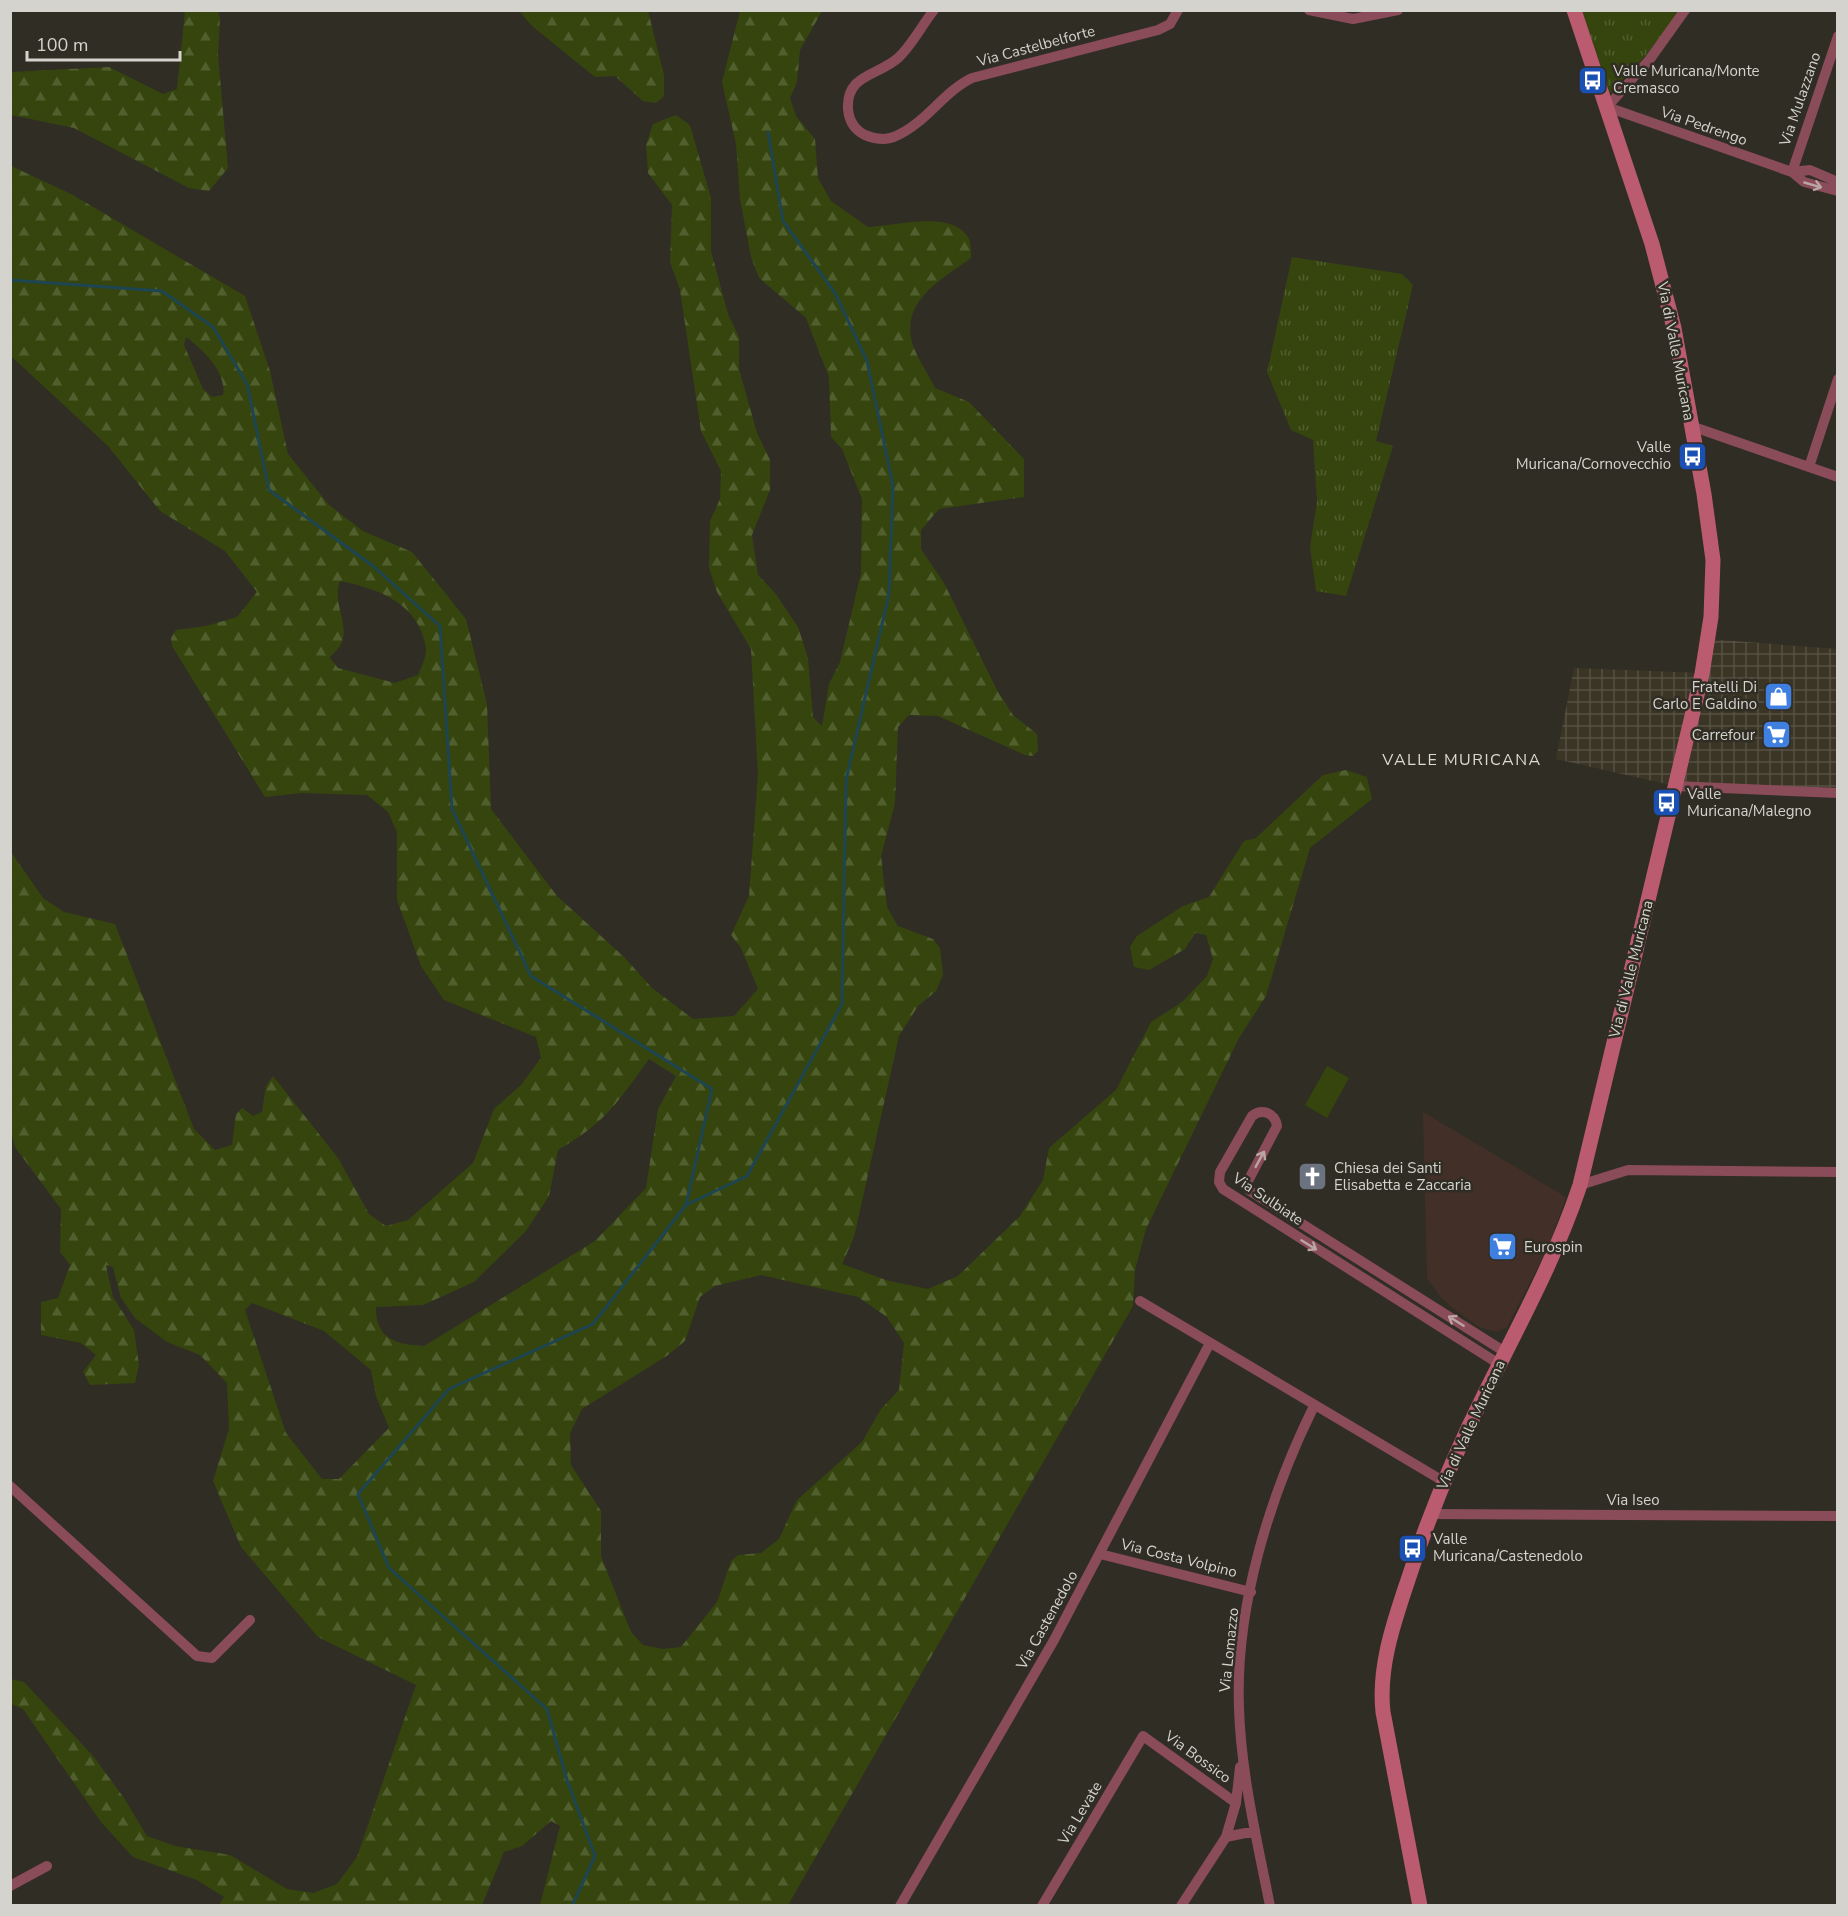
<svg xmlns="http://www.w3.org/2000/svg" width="1848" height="1916" font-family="'Nunito Sans',sans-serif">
<defs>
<pattern id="industrial-grid" width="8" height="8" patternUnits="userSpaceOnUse" patternTransform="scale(1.5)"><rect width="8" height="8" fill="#3a3525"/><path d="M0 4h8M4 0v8" fill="none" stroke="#565143"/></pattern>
<pattern id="grass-tufts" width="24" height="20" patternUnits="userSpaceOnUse" patternTransform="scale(1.5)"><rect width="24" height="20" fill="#35450d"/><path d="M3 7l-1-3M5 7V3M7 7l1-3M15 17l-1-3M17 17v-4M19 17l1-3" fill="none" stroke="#515f2f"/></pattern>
<pattern id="forest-firs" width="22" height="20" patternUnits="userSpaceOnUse" patternTransform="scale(1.5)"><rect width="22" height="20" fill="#35450d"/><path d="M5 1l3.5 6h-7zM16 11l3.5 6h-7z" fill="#515f2f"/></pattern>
</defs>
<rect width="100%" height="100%" fill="#302d24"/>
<!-- commercial -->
<path fill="#423028" d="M1423 1112 1566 1197 1549 1245 1507 1327 1496 1332 1479 1327 1458 1312 1441 1298 1427 1278Z"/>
<!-- industrial -->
<path fill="url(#industrial-grid)" d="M1709 639 1837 649V793L1675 786 1556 759 1574 668 1702 673Z"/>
<!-- grass -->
<path fill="url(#grass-tufts)" d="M1582 11H1679L1647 54 1610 93Z
M1292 257 1402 274 1413 285 1376 441 1393 446 1346 596 1316 591 1310 547 1317 502 1313 440 1291 430 1267 372Z"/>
<!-- forest -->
<path fill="url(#forest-firs)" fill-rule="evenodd" d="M185 11H218L220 18 218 55 228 168 209 191 189 188 74 128 11 115V72L109 67 163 94 177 89Z
M519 11H648L664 75V96L656 103 643 101 615 76 595 77 532 26Z
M740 11H822L800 50 797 82 790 98 796 116 815 139 818 178 831 201 868 227C895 226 954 209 969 239 971 244 971 253 971 258 944 278 904 298 911 338 914 354 928 373 935 388L969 402 1024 459V497L939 509 921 530V549L944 583 997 690 1013 715 1037 734 1038 751 1033 756 1025 755 938 716 909 715 898 727 895 803 881 856 887 907 898 926 933 939 940 948 943 975 936 991 918 1006 899 1036 854 1237 842 1264 889 1281 928 1289 958 1276 1020 1216 1043 1180 1049 1148 1116 1090 1151 1022 1182 1002 1207 976 1213 959 1206 935 1195 933 1185 949 1149 970 1134 967 1130 947 1137 936 1183 906 1209 897 1244 841 1256 838 1323 775 1346 770 1367 777 1372 799 1310 848 1266 996 1239 1038 1146 1229 1135 1270 1133 1306 788 1905H540L560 1826 551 1821 522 1846 504 1852 482 1905H219L224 1897 197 1880 133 1857 101 1822 23 1709 11 1704V1679L24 1682 93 1756 124 1798 147 1836 175 1846 230 1855 287 1889 313 1893 337 1884 357 1857 416 1685 318 1637 241 1547 213 1481 229 1429 227 1383 200 1355 167 1342 135 1318 121 1298 113 1267 106 1265 113 1297 134 1330 139 1365 135 1383 90 1385 83 1372 96 1355 81 1343 41 1335V1302L58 1298 70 1265 60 1252 61 1209 15 1147 11 1131V852L43 898 64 912 115 924 194 1129 215 1150 232 1145 236 1114 242 1108 253 1116 262 1112 266 1086 273 1076 338 1158 369 1214 386 1226 408 1220 473 1163 494 1109 521 1085 541 1058 536 1037 444 1000 421 966 397 900V832L388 812 367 795 302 793 265 797 172 646 171 638 176 630 206 626 237 617 257 592 225 551 160 511 108 446 11 356V166L71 194 245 296 270 371 288 454 329 505 363 531 412 552 466 619 487 704 491 809 557 896 624 957 652 988 693 1019 734 1016 758 989 741 948 731 935 749 896 758 774 751 649 717 592 709 568 710 521 720 499 721 471 701 431 680 290 670 262 672 205 648 173 646 145 653 124 676 115 690 125 711 198V251L728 314 739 337V369L757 433 770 460V490L752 535 758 575 775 593 798 627 808 658 813 717 822 726 829 684 840 662 861 573 862 499 842 449 831 437 829 377 806 318 759 278 751 257 740 199 736 144 722 82ZM186 337C203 350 227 372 223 395L212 397 203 389 184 345ZM340 581C379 589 419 603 426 648 427 656 421 668 418 675L395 683 338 668 330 658C333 653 340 648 342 642 349 623 332 603 340 581ZM649 1059 676 1076 658 1109 646 1188 595 1241 424 1346C397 1345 375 1339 376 1307L423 1305 474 1282 526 1231 549 1196 558 1150C605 1123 618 1102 649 1059ZM761 1275 858 1297 887 1317 904 1343 899 1390 881 1409 862 1442 797 1500 779 1539 761 1553 738 1555 731 1561 717 1602 681 1647 663 1649 643 1645 631 1632 601 1556V1511L571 1465 570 1433 582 1409 668 1355 685 1341 700 1297 715 1286ZM252 1303 324 1331 371 1370 376 1396 389 1428 339 1479H322L286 1433 245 1310Z"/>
<!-- park -->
<path fill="#35450d" d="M1327 1066 1349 1078 1327 1118 1305 1105Z"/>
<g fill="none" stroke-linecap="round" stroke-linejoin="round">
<!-- stream -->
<path stroke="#1e4552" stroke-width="3" d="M10 280 162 291 213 327 247 384 269 490 373 566 440 626 452 809 531 976 712 1089 686 1205 593 1324 449 1389 358 1494 389 1568 547 1709 567 1780 595 1856 572 1906
M686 1205 747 1176 842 1004 846 780 889 594 893 486 867 361 835 293 783 221 768 132"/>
<!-- street -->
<path stroke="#894c58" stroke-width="10" d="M934 10C922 25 912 45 898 58 878 76 846 74 848 109 849 121 855 130 865 135 875 139 886 141 896 136 926 123 943 92 972 78L1158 30 1170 24 1178 10
M1309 10 1353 19 1398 10
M1685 10 1650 59 1607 107 1792 172 1804 182 1838 191
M1792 172 1838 36
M1792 172 1810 170 1838 182
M1691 426 1838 477
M1809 467 1838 379
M1675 786 1838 793
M1580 1185 1628 1170 1838 1172
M1140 1301 1443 1481
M1499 1364 1223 1189 1219 1182 1220 1172 1252 1116C1262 1108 1275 1113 1277 1126L1248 1181 1247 1187 1250 1191 1505 1352
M10 1486 197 1656 212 1658 250 1620
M1429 1514 1838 1516
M1100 1554 1251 1592
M1226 1837 1236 1803 1240 1767
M10 1886 47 1866
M900 1906 1054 1640 1210 1343
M1042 1906 1143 1736 1236 1803
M1181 1906 1226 1837 1255 1831
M1270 1906C1257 1840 1241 1774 1239 1708 1235 1607 1270 1495 1314 1406"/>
<!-- secondary -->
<path stroke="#bb5b6f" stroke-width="15" d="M1420 1906 1383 1712C1378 1667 1394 1622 1408 1580 1429 1514 1455 1453 1486 1391 1520 1323 1556 1257 1580 1185L1702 674 1711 617 1713 560 1704 494 1674 328 1652 244 1574 10"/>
</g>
<!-- one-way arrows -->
<defs><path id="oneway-shaft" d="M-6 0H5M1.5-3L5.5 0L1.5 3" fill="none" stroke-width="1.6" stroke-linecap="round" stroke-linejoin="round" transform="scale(1.5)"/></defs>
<g stroke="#baa4a4">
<use href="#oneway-shaft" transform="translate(1813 185) rotate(16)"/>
<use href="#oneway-shaft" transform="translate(1260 1159) rotate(-61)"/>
<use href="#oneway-shaft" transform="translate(1309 1245) rotate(32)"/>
<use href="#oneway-shaft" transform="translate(1456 1321) rotate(-148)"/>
</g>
<!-- icons -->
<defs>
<symbol id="bus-square" viewBox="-11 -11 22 22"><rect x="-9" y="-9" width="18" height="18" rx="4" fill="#1a4fb4" stroke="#302d24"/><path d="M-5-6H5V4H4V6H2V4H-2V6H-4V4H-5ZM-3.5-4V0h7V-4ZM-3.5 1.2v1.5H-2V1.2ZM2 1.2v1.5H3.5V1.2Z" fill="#fff"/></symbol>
<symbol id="shop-square" viewBox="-11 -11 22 22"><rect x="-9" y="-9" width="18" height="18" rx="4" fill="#3f7fe0" stroke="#302d24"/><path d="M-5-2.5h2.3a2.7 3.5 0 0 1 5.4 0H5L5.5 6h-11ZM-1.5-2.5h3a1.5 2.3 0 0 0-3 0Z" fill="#fff"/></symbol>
<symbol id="supermarket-square" viewBox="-11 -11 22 22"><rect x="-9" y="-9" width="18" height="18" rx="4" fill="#3f7fe0" stroke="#302d24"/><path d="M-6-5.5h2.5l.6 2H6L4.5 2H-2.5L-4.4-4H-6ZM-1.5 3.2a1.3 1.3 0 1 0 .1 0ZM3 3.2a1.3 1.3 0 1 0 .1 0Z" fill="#fff"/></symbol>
<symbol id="church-square" viewBox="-11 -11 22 22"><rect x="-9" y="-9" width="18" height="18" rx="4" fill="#6b7280" stroke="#302d24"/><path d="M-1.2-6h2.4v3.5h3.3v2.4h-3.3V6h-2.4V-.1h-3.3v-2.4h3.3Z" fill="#fff"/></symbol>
</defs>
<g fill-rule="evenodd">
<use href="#bus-square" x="1576" y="64" width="33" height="33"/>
<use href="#bus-square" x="1676" y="440" width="33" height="33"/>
<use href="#shop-square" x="1762" y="680" width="33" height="33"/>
<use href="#supermarket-square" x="1760" y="718" width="33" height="33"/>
<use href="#bus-square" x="1650" y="786" width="33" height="33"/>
<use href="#church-square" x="1296" y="1160" width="33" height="33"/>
<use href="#supermarket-square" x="1486" y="1230" width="33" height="33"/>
<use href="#bus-square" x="1396" y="1532" width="33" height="33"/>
</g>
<g text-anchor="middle" stroke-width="5" stroke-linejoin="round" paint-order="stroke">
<!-- street labels -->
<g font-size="15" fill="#d4d3cd" stroke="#302d24">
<text transform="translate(1036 46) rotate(-15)" y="5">Via Castelbelforte</text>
<text transform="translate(1800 99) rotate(-71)" y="5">Via Mulazzano</text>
<text transform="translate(1704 126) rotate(19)" y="5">Via Pedrengo</text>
<text transform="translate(1676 351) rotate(79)" y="5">Via di Valle Muricana</text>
<text transform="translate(1631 969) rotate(-76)" y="5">Via di Valle Muricana</text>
<text transform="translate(1268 1199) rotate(34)" y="5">Via Sulbiate</text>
<text transform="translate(1471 1425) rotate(-65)" y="5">Via di Valle Muricana</text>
<text x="1633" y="1505">Via Iseo</text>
<text transform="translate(1179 1558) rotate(14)" y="5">Via Costa Volpino</text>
<text transform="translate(1047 1620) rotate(-61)" y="5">Via Castenedolo</text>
<text transform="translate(1229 1650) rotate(-84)" y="5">Via Lomazzo</text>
<text transform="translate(1198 1757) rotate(36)" y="5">Via Bossico</text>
<text transform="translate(1080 1813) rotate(-59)" y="5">Via Levate</text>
</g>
<!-- poi labels -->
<g font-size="15" fill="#d4d3cd" stroke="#302d24" text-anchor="start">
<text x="1613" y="76">Valle Muricana/Monte<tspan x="1613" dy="17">Cremasco</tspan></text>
<text x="1671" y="452" text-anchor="end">Valle<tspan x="1671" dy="17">Muricana/Cornovecchio</tspan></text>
<text x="1757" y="692" text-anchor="end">Fratelli Di<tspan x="1757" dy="17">Carlo E Galdino</tspan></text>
<text x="1755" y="740" text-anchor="end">Carrefour</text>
<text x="1687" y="799">Valle<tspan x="1687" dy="17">Muricana/Malegno</tspan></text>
<text x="1334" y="1173">Chiesa dei Santi<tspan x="1334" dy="17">Elisabetta e Zaccaria</tspan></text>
<text x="1524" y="1252">Eurospin</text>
<text x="1433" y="1544">Valle<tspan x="1433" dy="17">Muricana/Castenedolo</tspan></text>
</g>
<!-- neighbourhood labels -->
<g font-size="16" letter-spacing="1.5" fill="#dddace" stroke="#302d24">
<text x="1462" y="765">VALLE MURICANA</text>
</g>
</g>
<!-- border -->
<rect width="1848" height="1916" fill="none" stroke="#d4d3cd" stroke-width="24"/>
<!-- scale -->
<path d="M27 51v9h153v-9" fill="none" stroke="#d4d3cd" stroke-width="3"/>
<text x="36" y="51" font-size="18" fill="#d4d3cd" stroke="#302d24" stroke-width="4.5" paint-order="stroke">100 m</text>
</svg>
